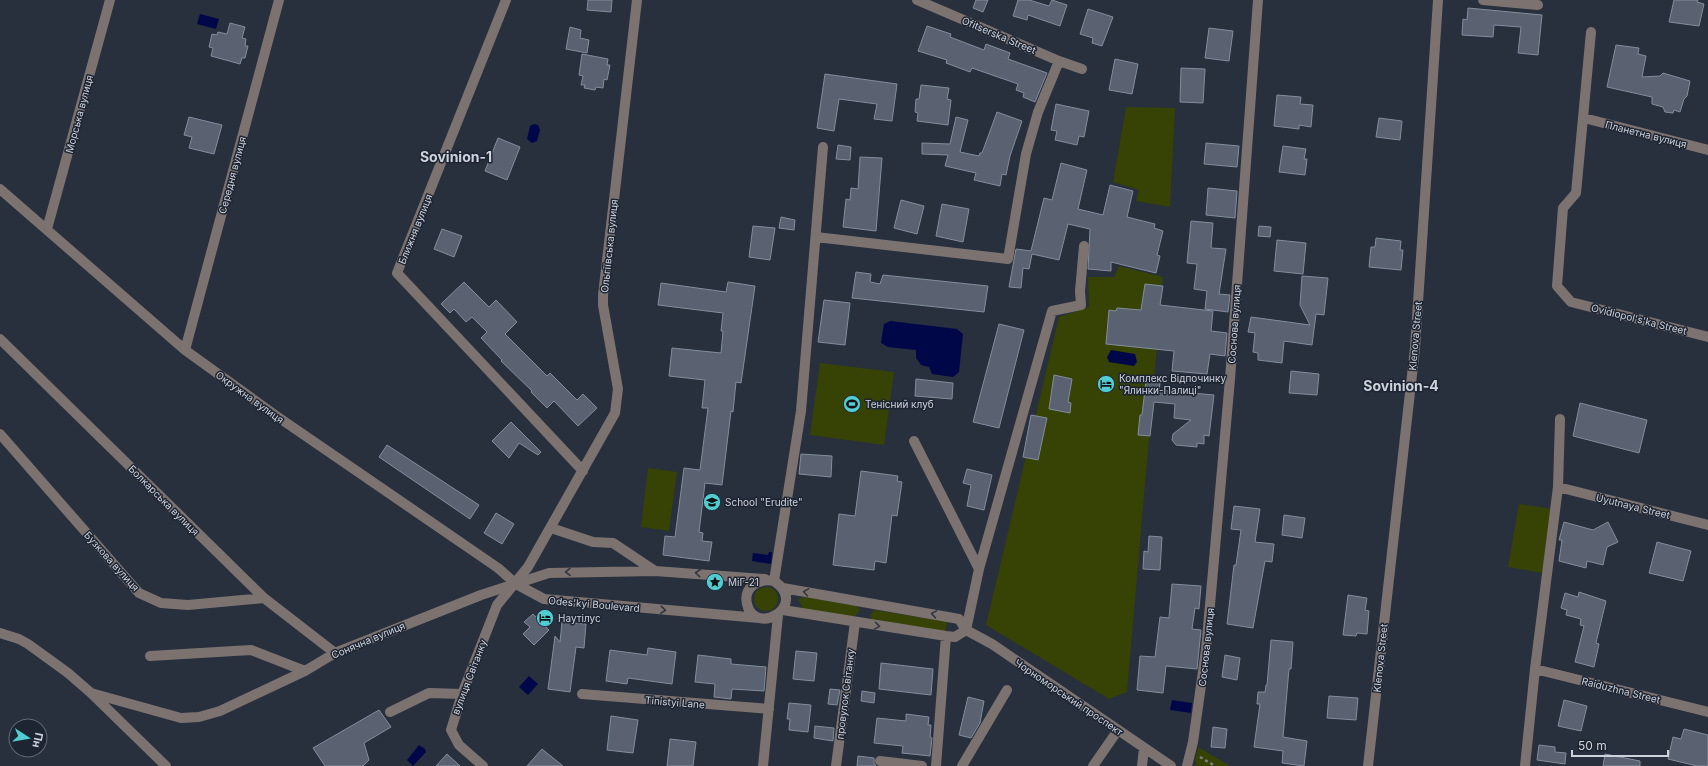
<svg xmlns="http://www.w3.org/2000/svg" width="1708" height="766" font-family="Inter,sans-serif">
<rect width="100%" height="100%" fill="#282f3d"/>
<!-- green -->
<path fill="#364305" d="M1126 107 1175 108 1170 207 1136 201 1139 190 1113 182Z
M1119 266 1163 277 1127 692 1109 699 986 625 1059 317 1089 307 1088 277H1114Z
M820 363 894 372 884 445 810 435Z
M648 468 677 472 669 531 641 527Z
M1519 504 1553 509 1542 573 1508 567Z
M754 599a12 12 0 1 1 24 0a12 12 0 1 1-24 0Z
M805 597 856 606 860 610 857 614 853 617 803 609 798 599Z
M875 610 947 622 945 633 876 622 871 619V614Z
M1198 747 1230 766H1196L1195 760Z"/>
<!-- water -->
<path fill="#000748" d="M200 14 219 19 216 29 197 24Z
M534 124 538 125 540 130 537 141 532 143 527 139 530 126Z
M890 321 957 329 963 334 959 372 953 377 932 374 929 367 921 365 916 358V350L888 347 881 343 884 324Z
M1111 350 1135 354 1137 362 1134 366 1109 362 1107 357Z
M769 552H772L771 564 752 561 753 553 768 555Z
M529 676 538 684 528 695 519 687Z
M1172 700 1192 703 1191 713 1170 710Z
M419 745 425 749 426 752 413 766 407 760Z"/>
<!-- building -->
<path fill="#5a6271" stroke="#838d9d" d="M588 0H612L611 12 587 10Z
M976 0H988L983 12 973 8Z
M1018 0H1029L1049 6 1052 0 1067 5 1060 26 1028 15 1027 20 1013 16Z
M1674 0H1698L1697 2 1704 4 1699 26 1669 22Z
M1468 8 1542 15 1538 55 1518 53 1521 27 1494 25 1493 37 1462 35 1463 19 1467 20Z
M1088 9 1113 17 1102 46 1092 43 1093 38 1080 34Z
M230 23 245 27 242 38 246 39 245 46H248L245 58H242L240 64 211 56 213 48 209 47 212 34 217 35 218 32 227 34Z
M927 26 951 34 950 37 984 50 986 44 1010 53 1008 59 1047 73 1035 102 1023 97 1024 93 1016 90 1018 84 972 68 970 72 946 63 947 60 918 51Z
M570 27 581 30 580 38 589 40 587 53 566 49Z
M1209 28 1233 31 1229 61 1205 58Z
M1616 45 1639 48 1638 54 1646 56 1642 77 1660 76 1663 73 1690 81 1687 96 1684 99 1680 112 1674 110 1673 113 1665 112 1663 107 1652 104V97L1607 87Z
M582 54 608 59 607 65H610L607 80 604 79 603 88 596 87 595 90 584 88 585 85H581L583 76 579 75Z
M1115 59 1138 64 1132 94 1109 90Z
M1181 68 1205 69 1203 103 1180 102Z
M825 74 897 84 892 121 874 119 877 104 839 99 834 131 817 128Z
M921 85 949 88 947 99 951 100 948 125 917 121 918 113 915 112 916 99H919Z
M1277 95 1301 97 1300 104 1313 105 1311 127 1299 125V129L1274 126Z
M1056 104 1089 111 1084 137 1079 136 1077 145 1055 140 1057 131 1051 130Z
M997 112 1022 121 1010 156 1006 175 1002 174 1000 186 974 180 976 173 945 166 948 155 922 154V143L950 144 956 117 968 120 960 152 979 156 980 153H982Z
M189 117 222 125 214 154 189 148 192 137 184 135Z
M1379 118 1402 121 1400 140 1376 137Z
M498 138 520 147 507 180 485 171Z
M1206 143 1239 146 1237 167 1204 164Z
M838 145 851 147 850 160 836 159Z
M1283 146 1306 149 1304 159H1307L1305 175 1279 172Z
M860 157 882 158 876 231 843 227 846 199 850 200 851 188 858 189Z
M1061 163 1087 170 1078 209 1103 215 1110 185 1133 191 1127 217 1155 224 1154 228 1163 231 1157 255 1160 256 1156 273 1111 262V271L1088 269 1090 229 1068 224 1059 260 1032 254 1029 269 1023 268 1021 288 1009 287 1016 249 1031 251 1044 198 1052 200Z
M1208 188 1237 191 1235 218 1206 215Z
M901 200 924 206 917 234 894 228Z
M942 204 969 209 963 242 936 236Z
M781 217 795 220 794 230 779 228Z
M1191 221 1213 223 1211 248 1226 249 1219 294 1230 295 1228 312 1205 309 1207 291 1194 289 1197 264 1187 263Z
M753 226 775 228 770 260 749 257Z
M1259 226 1271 227 1270 237 1258 236Z
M442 229 462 236 454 257 434 249Z
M1376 238 1401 241 1400 250H1403L1401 270 1369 267 1371 247H1375Z
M1277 240 1306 243 1303 274 1274 271Z
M856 272 871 274 870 282 880 284 883 275 988 286 984 312 852 298Z
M1302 276 1328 278 1324 315 1316 314 1312 345 1284 341 1282 363 1258 360V353L1253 352 1255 333 1248 332 1251 317 1310 325 1300 305Z
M464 282 489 307 496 300 517 322 505 334 547 376 550 373 577 400 583 394 597 408 578 426 554 401 547 408 531 392 532 391 501 361 502 360 481 338 487 332 472 317 466 322 454 309 450 313 441 304Z
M728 282 755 286 741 383 736 382 733 412 731 411 722 485 705 483 699 532 703 533 702 541 712 542 709 561 663 555 665 536 675 537 684 468 700 470 708 408H702L705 380 669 376 672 348 721 353 723 331H721L723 313 658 305 661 283 726 292Z
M1145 284 1163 286 1160 305 1213 311 1211 331 1227 333 1225 356 1210 354 1207 374 1172 371 1174 351 1106 344 1109 310 1116 311 1117 308 1141 310Z
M824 300 850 303 845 345 818 342Z
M999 324 1024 330 999 428 973 422Z
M1291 371 1319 374 1317 395 1289 393Z
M1054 375 1072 379 1068 402 1071 403 1070 413 1049 409Z
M916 379 953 383 952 399 915 396Z
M1146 381 1160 383 1159 390 1214 395 1209 436 1204 435V444L1197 443V447L1176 445 1172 440 1173 434 1191 420 1174 418 1175 404 1154 402 1150 436 1138 435 1140 415H1142Z
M1580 403 1647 420 1639 453 1573 436Z
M1031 415 1047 418 1038 460 1023 457Z
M511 422 541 452 538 455 519 443 509 458 492 441Z
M387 445 479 505 470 519 379 457Z
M801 454 832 456 831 477 799 474Z
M967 469 992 475 984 510 967 506 971 485 963 483Z
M861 471 898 476 897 481 902 482 897 516 892 515 886 563 875 561 874 570 833 565 839 514 855 516Z
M1234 506 1260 509 1255 542 1274 544 1272 562 1265 561 1253 628 1227 624 1234 565H1236L1241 530 1231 529Z
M496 513 514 524 502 544 484 533Z
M1284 515 1305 518 1302 538 1282 535Z
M1564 522 1593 530 1608 522 1618 542 1607 547 1603 565 1587 561 1586 568 1559 561 1562 540H1559Z
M1149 536 1162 537 1160 570 1143 569 1144 551 1148 552Z
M1657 542 1691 551 1683 581 1649 573Z
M1172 584 1201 586 1199 609 1195 608 1192 629 1201 630 1197 669 1166 666 1163 693 1137 690 1140 656 1155 657 1160 617 1169 618Z
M1579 592 1606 601 1596 643 1599 644 1594 667 1575 662 1584 626 1580 625 1581 619 1566 615 1567 610 1561 608 1565 593 1578 597Z
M1348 595 1367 598 1365 610 1369 611 1367 634 1357 633 1356 636 1343 635Z
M533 614 549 630 534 645 523 634 530 627 524 622Z
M562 622 586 624 584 648 576 647 570 692 548 689 555 636 560 642Z
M1271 640 1293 642 1291 669H1289L1283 737 1307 741 1304 766 1282 763 1283 751 1254 747 1260 704H1257L1258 692H1265L1266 685H1267Z
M648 648 676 652 672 684 628 678 627 684 606 681 610 650 647 655Z
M796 651 817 653 814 681 793 679Z
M698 655 731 659V664L766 667 764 691 732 689 731 699 714 697 715 684 695 682Z
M1225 655 1240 658 1237 680 1222 677Z
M881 663 933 669 931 695 879 689Z
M830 689 840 690 837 705 828 704Z
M862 691 875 693 874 703 861 701Z
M1329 696 1358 698 1356 720 1327 718Z
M968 697 984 701 980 723 971 738 959 735Z
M1564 700 1587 706 1581 731 1558 726Z
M789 703 811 705 808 732 789 730 790 719H787Z
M379 710 391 727 364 743 369 760 363 766H325L313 748Z
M906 714 929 717 928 725H931L930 737 932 738 930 756 902 753 903 746 874 743 877 718 906 721Z
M611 716 638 720 633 753 607 750Z
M815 726 834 728 833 741 814 738Z
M1213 727 1227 729 1225 748 1211 747Z
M1684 729 1708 735V766H1697L1668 759 1673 737 1681 739Z
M670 739 696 742 693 766H667Z
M1539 745 1555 747V752L1566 753 1565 764 1537 760Z
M542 749 563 766H527Z
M447 754 460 766H436Z
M1605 754 1640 761V766H1603Z
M858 756 874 758V763L876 766H857Z"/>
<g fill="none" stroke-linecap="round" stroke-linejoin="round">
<!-- path -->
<path stroke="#797f8b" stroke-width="2.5" stroke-dasharray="3 3" stroke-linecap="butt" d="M1200 757 1215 766"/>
<!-- minor -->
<path stroke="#7c7371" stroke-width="10" d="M506 0 397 273 583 471
M917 0 1059 61 1082 69
M1483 0 1538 5
M1591 32 1576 193 1563 208 1557 286 1571 302 1708 337
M1584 118 1708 150
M0 189 185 350 275 415 498 568 516 584 544 599 759 618
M47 229 110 0
M816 237 1008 259 1026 154 1038 112 1059 61
M0 339 264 598 335 653
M185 350 279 0
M0 434 139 593 161 603 188 605 264 598
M914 441 979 569 966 630
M1558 487 1708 525
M551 528 593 542 613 543 655 571
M979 569 1052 311 1081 305 1080 291 1084 246
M774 581C759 578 743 587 747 604 755 638 810 605 774 581L801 411 823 147
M783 588 959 619 966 630 992 644 1171 766
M783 610 946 636 955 637 966 630
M0 633 19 639 28 644 68 673 91 693 181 718 199 717 220 711 305 671
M150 656 251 650 305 671 335 653 481 595 549 573 655 571 765 579
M1535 669 1708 712
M92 694 166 766
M582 694 769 709
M390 712 429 693 462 694
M880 761 922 766
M483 766 459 745 451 730 462 694 497 605 528 567 615 413 618 389 603 305V295L637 0
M763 766 778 615
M836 766 855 622
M936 766 946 636
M962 766 1007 690
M1093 766 1118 730
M1142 766 1144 748
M1187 766 1193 742 1206 650 1230 379 1258 0
M1368 766 1415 348 1438 0
M1525 766 1535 669 1558 487 1560 419"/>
</g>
<!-- one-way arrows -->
<defs><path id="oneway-chevron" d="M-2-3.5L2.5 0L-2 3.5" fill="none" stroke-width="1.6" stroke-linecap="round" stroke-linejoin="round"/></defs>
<g stroke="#31353f">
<use href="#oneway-chevron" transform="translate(568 572) rotate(179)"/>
<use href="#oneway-chevron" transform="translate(698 573) rotate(-175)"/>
<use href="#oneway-chevron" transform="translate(806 592) rotate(-170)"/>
<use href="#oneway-chevron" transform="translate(663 610) rotate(5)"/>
<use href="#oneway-chevron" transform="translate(934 614) rotate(-170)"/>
<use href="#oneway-chevron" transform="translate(877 626) rotate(9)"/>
</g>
<!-- icons -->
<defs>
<symbol id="hotel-disc" viewBox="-11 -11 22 22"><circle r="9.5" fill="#51ccd2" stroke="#1e2532"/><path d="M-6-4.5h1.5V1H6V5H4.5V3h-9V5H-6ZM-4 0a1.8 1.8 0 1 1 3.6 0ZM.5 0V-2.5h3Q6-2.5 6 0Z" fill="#111"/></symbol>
<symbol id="stadium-disc" viewBox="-11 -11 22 22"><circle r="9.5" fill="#51ccd2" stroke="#1e2532"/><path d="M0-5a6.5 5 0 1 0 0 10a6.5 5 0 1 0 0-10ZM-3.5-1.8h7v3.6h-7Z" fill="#111"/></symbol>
<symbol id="school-disc" viewBox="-11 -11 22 22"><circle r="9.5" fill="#51ccd2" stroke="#1e2532"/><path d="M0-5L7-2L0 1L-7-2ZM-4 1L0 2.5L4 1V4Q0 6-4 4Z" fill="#111"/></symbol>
<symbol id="sight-disc" viewBox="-11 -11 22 22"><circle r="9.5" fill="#51ccd2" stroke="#1e2532"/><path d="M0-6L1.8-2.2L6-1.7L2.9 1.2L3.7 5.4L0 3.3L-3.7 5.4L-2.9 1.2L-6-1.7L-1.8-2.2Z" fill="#111"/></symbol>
</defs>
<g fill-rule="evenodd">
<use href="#hotel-disc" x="1096" y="374" width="20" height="20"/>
<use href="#stadium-disc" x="842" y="394" width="20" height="20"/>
<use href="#school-disc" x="702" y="492" width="20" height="20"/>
<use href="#sight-disc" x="705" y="572" width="20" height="20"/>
<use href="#hotel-disc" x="535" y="608" width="20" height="20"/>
</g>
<g text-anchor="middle" stroke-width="3" stroke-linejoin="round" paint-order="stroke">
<!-- street labels -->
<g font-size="10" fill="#cdd2db" stroke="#1e2532">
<text transform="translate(999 35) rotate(23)" y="4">Ofitserska Street</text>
<text transform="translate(79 114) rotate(-75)" y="4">Морська вулиця</text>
<text transform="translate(1646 134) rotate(14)" y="4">Планетна вулиця</text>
<text transform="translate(232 175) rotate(-75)" y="4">Середня вулиця</text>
<text transform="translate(415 229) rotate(-68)" y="4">Ближня вулиця</text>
<text transform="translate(609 246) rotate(-84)" y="4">Ольгіївська вулиця</text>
<text transform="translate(1639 319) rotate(14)" y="4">Ovidiopol's'ka Street</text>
<text transform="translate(1234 324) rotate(-86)" y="4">Соснова вулиця</text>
<text transform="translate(1415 336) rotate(-85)" y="4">Klenova Street</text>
<text transform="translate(250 397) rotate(36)" y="4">Окружна вулиця</text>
<text transform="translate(164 500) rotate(45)" y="4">Болкарська вулиця</text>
<text transform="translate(1633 506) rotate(14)" y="4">Uyutnaya Street</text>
<text transform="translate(112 561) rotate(48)" y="4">Бузкова вулиця</text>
<text transform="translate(594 604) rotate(5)" y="4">Odes'kyi Boulevard</text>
<text transform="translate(368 640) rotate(-23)" y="4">Сонячна вулиця</text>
<text transform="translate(1206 647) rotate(-84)" y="4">Соснова вулиця</text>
<text transform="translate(1380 658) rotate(-84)" y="4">Klenova Street</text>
<text transform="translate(469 677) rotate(-69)" y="4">вулиця Світанку</text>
<text transform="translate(1621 690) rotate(14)" y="4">Raiduzhna Street</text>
<text transform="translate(845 694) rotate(-83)" y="4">провулок Світанку</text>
<text transform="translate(1069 697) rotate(34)" y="4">Чорноморський проспект</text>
<text transform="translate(675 702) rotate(5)" y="4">Tinistyi Lane</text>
</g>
<!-- poi labels -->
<g font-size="10" fill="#cdd2db" stroke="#1e2532" text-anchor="start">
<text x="1119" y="382">Комплекс Відпочинку<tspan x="1119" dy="12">"Ялинки-Палиці"</tspan></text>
<text x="865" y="408">Тенісний клуб</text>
<text x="725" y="506">School "Erudite"</text>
<text x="728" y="586">МіГ-21</text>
<text x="558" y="622">Наутілус</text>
</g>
<!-- district labels -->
<g font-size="14" font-weight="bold" fill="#cdd2db" stroke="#1e2532">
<text x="456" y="162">Sovinion-1</text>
<text x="1401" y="391">Sovinion-4</text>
</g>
</g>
<!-- north arrow -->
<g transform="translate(28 738) rotate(102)"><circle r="19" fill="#1e2532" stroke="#646a76"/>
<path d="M0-3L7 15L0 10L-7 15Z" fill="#51ccd2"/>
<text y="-6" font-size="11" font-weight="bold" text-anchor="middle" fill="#cdd2db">Пн</text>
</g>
<!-- scale -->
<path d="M1572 750v6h96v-6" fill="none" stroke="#cdd2db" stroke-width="2"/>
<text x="1578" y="750" font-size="12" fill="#cdd2db" stroke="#1e2532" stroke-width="3" paint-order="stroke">50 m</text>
</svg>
